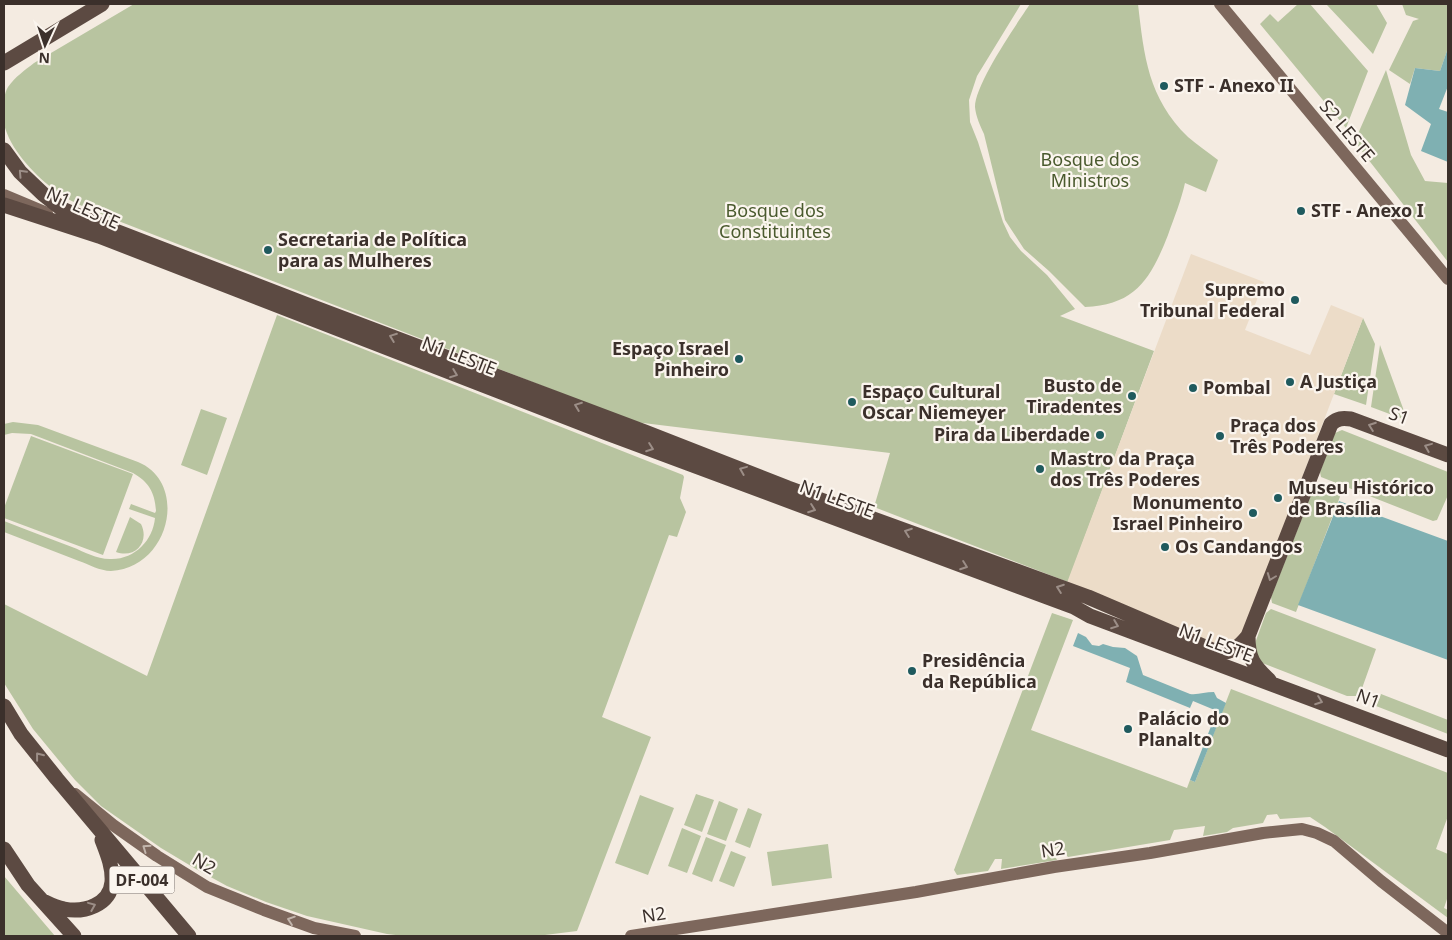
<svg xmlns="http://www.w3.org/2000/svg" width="1452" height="940" font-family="'Noto Sans',sans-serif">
<rect width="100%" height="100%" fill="#f4ebe1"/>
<!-- green -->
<path fill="#b8c4a0" d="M134 4H1021L977 76 969 100 970 122 978 142 1003 222 1010 237 1021 251 1047 275 1075 309 1060 316 1154 351 1068 582 874 507 890 453 635 422 121 222C98 212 71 204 52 188 33 173 10 149 4 124 3 120 4 114 4 109 4 102 4 93 8 87 15 77 25 70 34 63Z
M1030 4H1138C1144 56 1148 98 1188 137 1197 145 1208 152 1218 160L1206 192 1185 183C1181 201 1174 218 1168 235 1151 278 1136 305 1085 307L1049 271 1024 249 1005 220 984 134C980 125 976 117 975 107 975 84 1016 25 1030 4Z
M1298 4H1310L1368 71 1346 128 1260 24 1270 14 1278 22Z
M1326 4H1376L1387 23 1373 54Z
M1402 4H1448V48L1440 71 1415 68 1410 84 1389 70 1413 21 1419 19 1406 15Z
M1386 70 1411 155 1425 181 1448 183V262L1357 145V136Z
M277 315 683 475 684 477 680 498 686 512 677 537 669 535 602 717 651 737 577 931 537 936H404L387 934 307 916 266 902 227 886 196 869 161 848 101 806 75 780 33 729 4 683V604L147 676Z
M1363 318 1375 344 1366 405 1334 394Z
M1380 345 1404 411 1403 419 1371 407Z
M201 409 227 418 207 475 181 465Z
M13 422 38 425 138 462C189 483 170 568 111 571 100 571 88 564 79 561 54 551 29 542 4 532V521C26 530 49 538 72 547 85 552 98 560 112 559 135 559 153 540 155 518L129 509 131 504 155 513 156 511C155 493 149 482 133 473L31 434 12 433 4 435V424Z
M1342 430 1448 472V495L1437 520 1433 521 1321 477 1320 472 1335 433Z
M31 436 133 474 103 555 4 518V508Z
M1319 483 1340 491 1341 494 1296 612 1272 603 1271 597 1313 490Z
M130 517 141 524C150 542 135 559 116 552Z
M1271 609 1376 649 1360 694 1357 696H1347L1257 661 1254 646 1266 613Z
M1052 613 1073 620 1031 730 1187 788 1190 780 1195 782 1231 689 1448 773V816L1436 849 1448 854V896L1444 908 1448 910V918L1325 827 1310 817 1280 819 1277 814 1267 815 1263 823 1233 828 1227 832 1203 836 1205 826 1174 830 1170 840 1068 857 1059 847 1052 850 1057 860 1001 869 1002 859H995L988 871 957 875 954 870Z
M1381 694 1448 720V734L1376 706Z
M696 794 714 800 702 832 684 825Z
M640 795 674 808 648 875 615 863Z
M719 801 738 809 726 841 707 834Z
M748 808 762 814 750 848 735 842Z
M682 828 701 836 687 873 668 866Z
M706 837 726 845 712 882 692 874Z
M828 844 832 878 772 886 767 852Z
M731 851 746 857 734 887 719 881Z
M4 876 55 936H4Z"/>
<!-- plaza -->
<path fill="#ecdcc8" d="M1191 254 1264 282 1245 330 1310 355 1331 305 1363 318 1240 640 1220 650 1065 588Z"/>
<!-- water -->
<path fill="#7fb0b2" d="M1448 48V86L1439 109 1448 112V162L1421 151 1431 124 1405 105 1415 68 1440 71Z
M1339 501 1448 541V660L1298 605Z
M1078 633 1086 637 1092 645 1099 646 1103 644 1113 647 1125 648 1137 656 1143 675 1190 694C1198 695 1205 692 1214 692L1217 698 1226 703 1195 782 1190 780 1217 711 1193 701 1190 708 1126 682 1130 668 1073 646Z"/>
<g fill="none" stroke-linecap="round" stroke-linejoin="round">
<!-- major -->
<path stroke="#7d675c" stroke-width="12" d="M1220 4 1448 279
M4 195 47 213
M75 794 113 825 157 856 207 887 264 910 314 928 355 936
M631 936 916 892 1054 867 1150 853 1263 833 1302 829 1317 833 1334 841 1381 881 1448 933"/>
<!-- highway -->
<path stroke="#5c4a42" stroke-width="15" d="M4 63 102 4
M4 150 20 172 43 194 62 209 105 227 305 304 645 432 788 488 1088 597 1219 653C1233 652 1239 647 1248 636
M4 205 99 236 604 432 1074 607 1090 616 1448 750
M1269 680C1253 665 1248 658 1248 636L1331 424C1338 418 1342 418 1351 419L1448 455
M4 706 21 734 57 779 189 936
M4 849 28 885 74 936
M45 902C51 905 57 908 64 909 84 913 110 905 112 882 113 867 107 853 102 840"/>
</g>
<!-- one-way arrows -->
<defs><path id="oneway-chevron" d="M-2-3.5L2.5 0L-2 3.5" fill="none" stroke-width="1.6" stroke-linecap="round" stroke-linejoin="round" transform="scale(1.25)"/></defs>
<g stroke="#9c8e87">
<use href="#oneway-chevron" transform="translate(22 173) rotate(-133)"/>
<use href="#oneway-chevron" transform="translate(393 337) rotate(-159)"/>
<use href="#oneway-chevron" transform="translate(454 374) rotate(21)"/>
<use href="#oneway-chevron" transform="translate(578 406) rotate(-159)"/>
<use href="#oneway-chevron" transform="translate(1372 426) rotate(-160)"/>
<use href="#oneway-chevron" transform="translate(1428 447) rotate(-158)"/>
<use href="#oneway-chevron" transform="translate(650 448) rotate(20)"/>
<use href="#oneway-chevron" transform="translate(743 470) rotate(-158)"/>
<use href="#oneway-chevron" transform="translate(812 509) rotate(20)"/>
<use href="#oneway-chevron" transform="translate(908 532) rotate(-160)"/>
<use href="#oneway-chevron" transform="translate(964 566) rotate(20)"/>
<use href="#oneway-chevron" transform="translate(1271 577) rotate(111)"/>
<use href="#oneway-chevron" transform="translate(1060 588) rotate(-160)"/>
<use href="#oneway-chevron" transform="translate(1115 625) rotate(21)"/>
<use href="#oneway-chevron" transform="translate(1319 701) rotate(20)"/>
<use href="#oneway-chevron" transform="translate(39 756) rotate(-128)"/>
<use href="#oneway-chevron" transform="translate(92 906) rotate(-22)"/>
</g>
<g stroke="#c2b5ac">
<use href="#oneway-chevron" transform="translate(146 848) rotate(-145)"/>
<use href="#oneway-chevron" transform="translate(291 920) rotate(-161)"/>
</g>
<!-- markers -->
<g fill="#1f5a5e" stroke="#fbf5ee" stroke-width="2">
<circle cx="1164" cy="86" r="5"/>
<circle cx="1301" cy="211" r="5"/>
<circle cx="268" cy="250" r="5"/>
<circle cx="1295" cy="300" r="5"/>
<circle cx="739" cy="359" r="5"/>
<circle cx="1290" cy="382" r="5"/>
<circle cx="1193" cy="388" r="5"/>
<circle cx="1132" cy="396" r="5"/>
<circle cx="852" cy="402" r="5"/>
<circle cx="1100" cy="435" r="5"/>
<circle cx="1220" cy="436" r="5"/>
<circle cx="1040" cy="469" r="5"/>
<circle cx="1278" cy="498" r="5"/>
<circle cx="1253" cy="513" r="5"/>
<circle cx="1165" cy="547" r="5"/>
<circle cx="912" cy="671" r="5"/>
<circle cx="1128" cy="729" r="5"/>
</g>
<g text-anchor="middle" stroke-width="4.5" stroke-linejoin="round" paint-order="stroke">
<!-- shield labels -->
<rect fill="#fbf5ee" stroke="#756b66" stroke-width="1" x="109.5" y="866.5" width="65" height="27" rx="4"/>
<g font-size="16" font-weight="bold" fill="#3b302b">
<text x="142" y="886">DF-004</text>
</g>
<!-- poi labels -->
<g font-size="18" font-weight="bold" fill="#3b302b" stroke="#fbf5ee" text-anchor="start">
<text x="1174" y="92">STF - Anexo II</text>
<text x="1311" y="217">STF - Anexo I</text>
<text x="278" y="246">Secretaria de Política<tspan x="278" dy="21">para as Mulheres</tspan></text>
<text x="1285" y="296" text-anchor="end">Supremo<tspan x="1285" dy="21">Tribunal Federal</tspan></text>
<text x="729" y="355" text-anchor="end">Espaço Israel<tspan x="729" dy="21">Pinheiro</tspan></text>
<text x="1300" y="388">A Justiça</text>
<text x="1122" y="392" text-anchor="end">Busto de<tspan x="1122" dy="21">Tiradentes</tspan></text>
<text x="1203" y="394">Pombal</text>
<text x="862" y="398">Espaço Cultural<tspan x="862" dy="21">Oscar Niemeyer</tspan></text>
<text x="1230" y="432">Praça dos<tspan x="1230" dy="21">Três Poderes</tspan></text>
<text x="1090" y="441" text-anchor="end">Pira da Liberdade</text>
<text x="1050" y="465">Mastro da Praça<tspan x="1050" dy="21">dos Três Poderes</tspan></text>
<text x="1288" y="494">Museu Histórico<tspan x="1288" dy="21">de Brasília</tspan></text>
<text x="1243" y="509" text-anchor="end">Monumento<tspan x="1243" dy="21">Israel Pinheiro</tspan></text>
<text x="1175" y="553">Os Candangos</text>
<text x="922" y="667">Presidência<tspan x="922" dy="21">da República</tspan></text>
<text x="1138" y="725">Palácio do<tspan x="1138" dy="21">Planalto</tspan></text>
</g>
<!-- street labels -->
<g font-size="18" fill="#3b302b" stroke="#fbf5ee">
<text transform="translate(1347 131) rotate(50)" y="6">S2 LESTE</text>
<text transform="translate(83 208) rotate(24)" y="6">N1 LESTE</text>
<text transform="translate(459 356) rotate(21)" y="6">N1 LESTE</text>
<text transform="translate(1399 416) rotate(20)" y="6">S1</text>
<text transform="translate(837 499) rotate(20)" y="6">N1 LESTE</text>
<text transform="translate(1216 643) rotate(21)" y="6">N1 LESTE</text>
<text transform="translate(1368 699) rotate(21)" y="6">N1</text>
<text transform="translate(1053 850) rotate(-9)" y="6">N2</text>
<text transform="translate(204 864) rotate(31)" y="6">N2</text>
<text transform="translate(654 915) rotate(-9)" y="6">N2</text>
</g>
<!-- park labels -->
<g font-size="18" fill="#4a5a2e" stroke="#fbf5ee">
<text x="1090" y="166">Bosque dos<tspan x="1090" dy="21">Ministros</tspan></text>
<text x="775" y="217">Bosque dos<tspan x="775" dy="21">Constituintes</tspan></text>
</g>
</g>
<!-- border -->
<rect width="1452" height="940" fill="none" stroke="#3b302b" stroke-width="10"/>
<!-- north arrow -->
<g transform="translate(45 45) rotate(183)" stroke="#fbf5ee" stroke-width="4" paint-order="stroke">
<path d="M0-4L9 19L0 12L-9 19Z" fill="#3b302b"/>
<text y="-8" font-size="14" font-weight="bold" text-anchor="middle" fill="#3b302b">N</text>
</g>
</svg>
